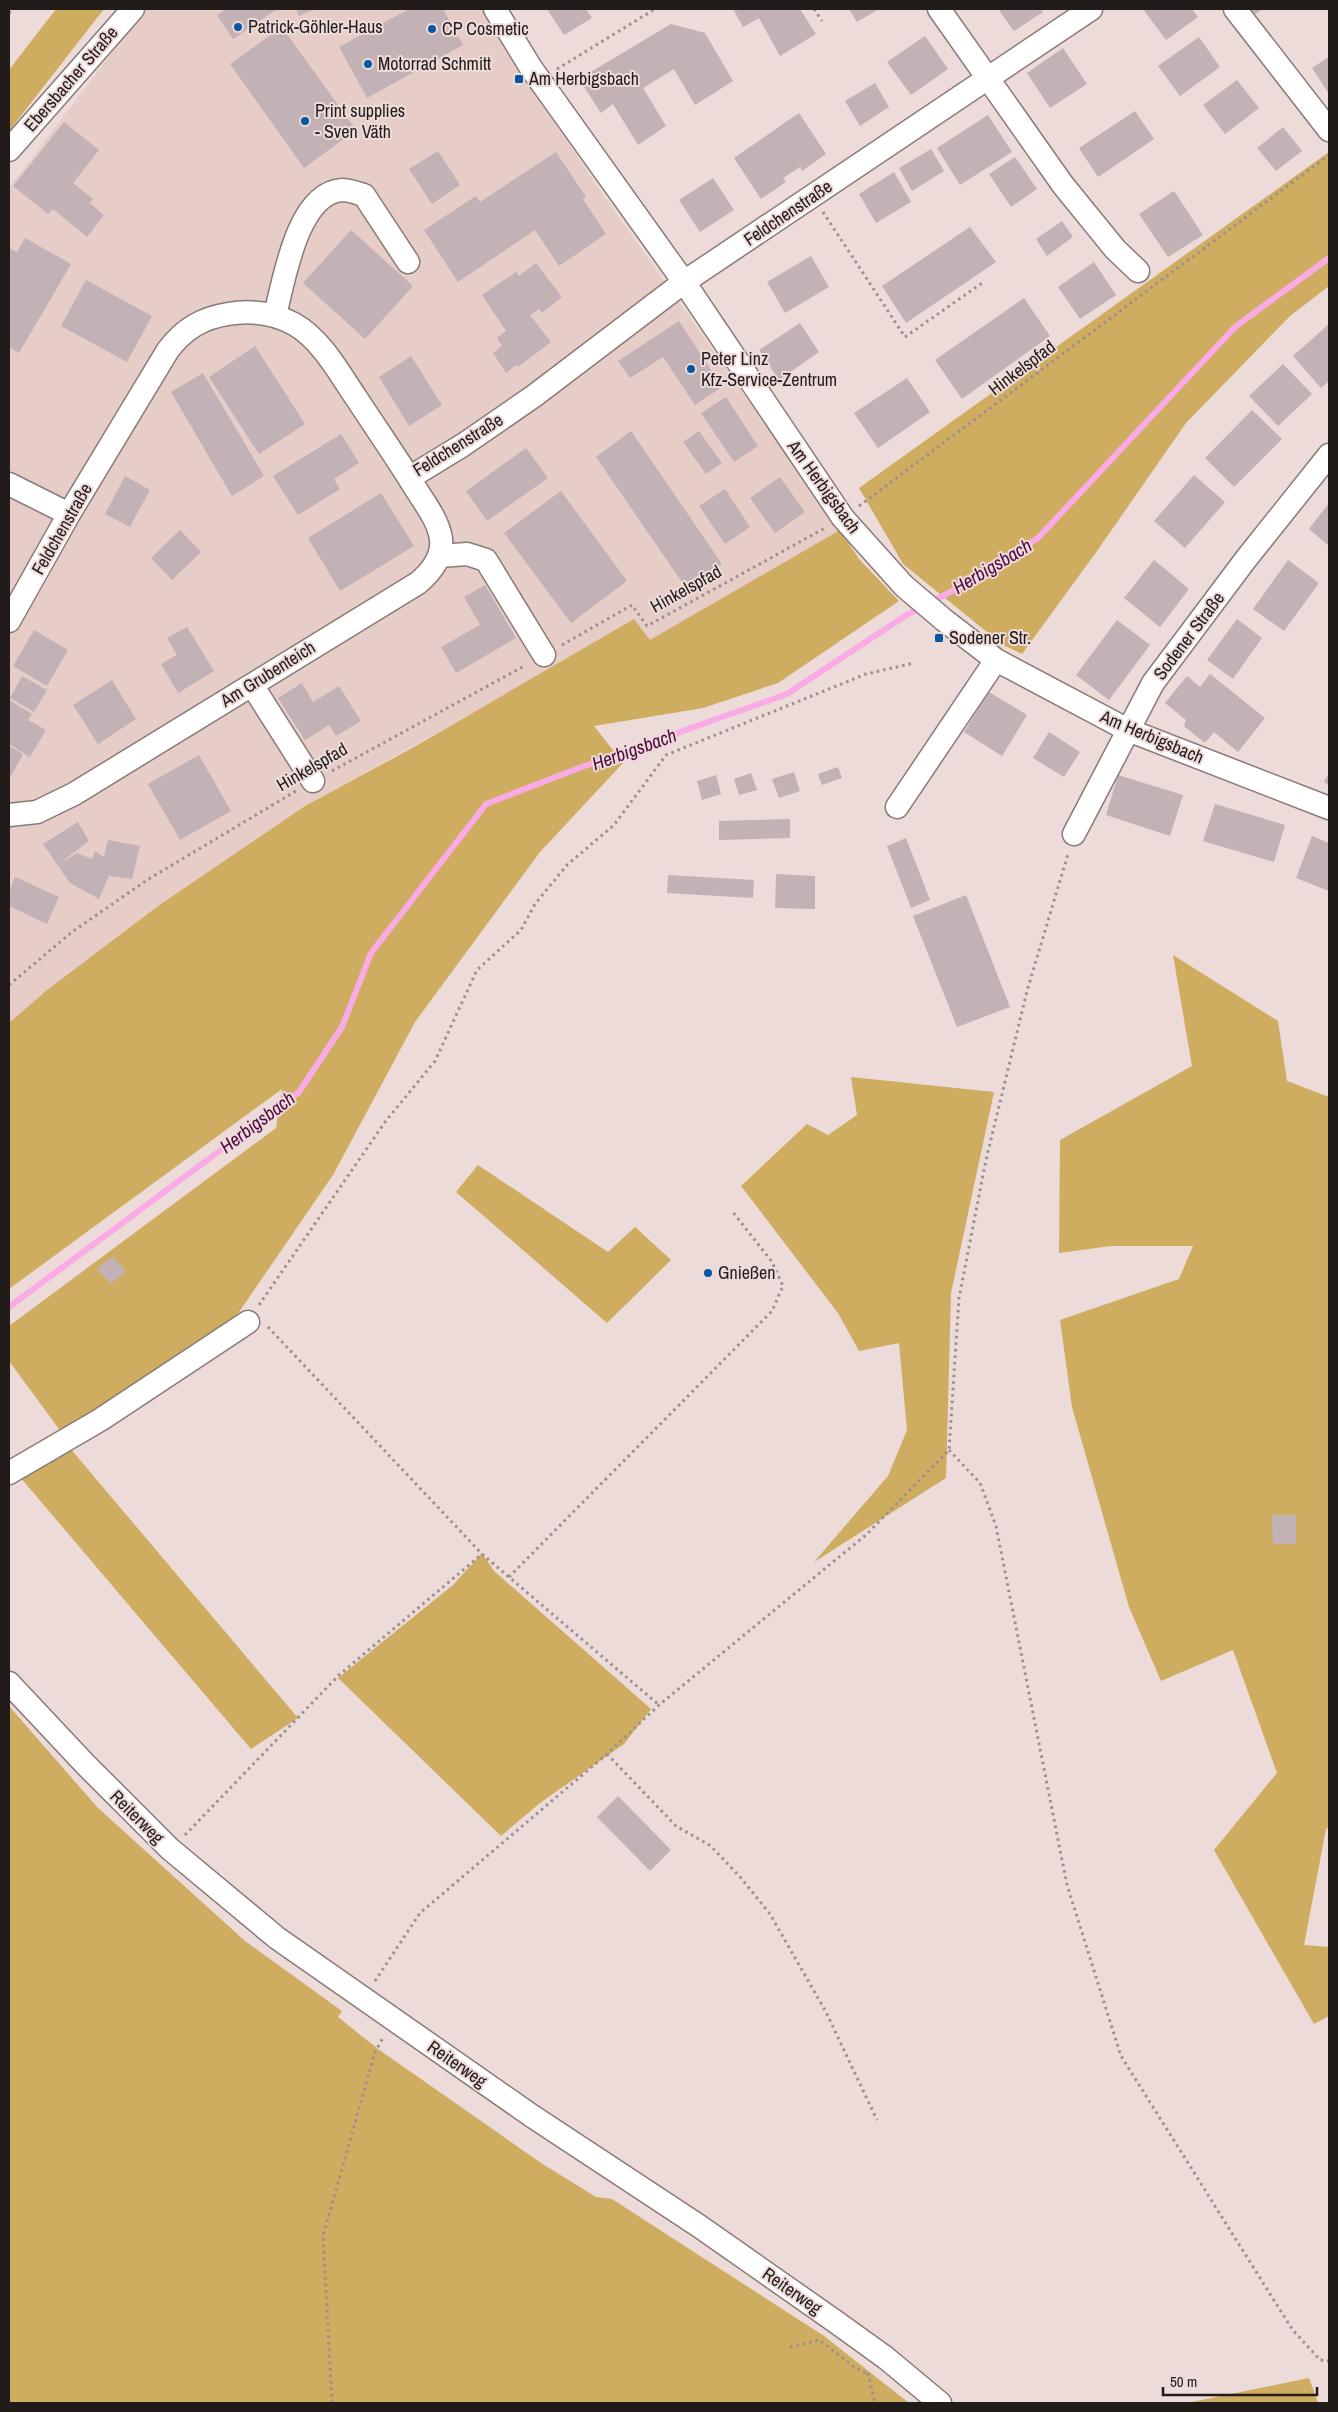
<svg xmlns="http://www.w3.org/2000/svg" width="1338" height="2412" font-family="'Archivo Narrow',sans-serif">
<rect width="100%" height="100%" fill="#ecdbd8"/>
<!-- built -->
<path fill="#e6cdc8" d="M145 9H484L528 84 602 193 840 530 650 641 634 619 550 670 305 806 158 906 47 990 9 1023V188Z"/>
<!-- green -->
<path fill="#ceac60" d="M56 9H104L9 131V70Z
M1329 152V286L1290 316 1186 423 1097 551 1022 654 1003 645 903 564 859 488Z
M840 530 859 559 899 601 778 683 703 708 594 726 623 763 540 852 415 1022 333 1175 228 1328 62 1433 9 1361V1326L276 1128 282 1089 9 1289V1023L47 990 158 906 305 806 414 747 634 619 650 640Z
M1173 955 1278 1021 1287 1081 1329 1097V1827L1326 1829 1304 1945 1329 1947V2016L1314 2024 1214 1850 1277 1773 1233 1650 1161 1681 1129 1607 1072 1407 1060 1320 1179 1279 1193 1246H1111L1059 1253 1060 1140 1192 1066Z
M851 1077 994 1092 951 1293 946 1478 814 1562 888 1476 907 1430 899 1343 859 1351 838 1313 741 1186 807 1124 828 1135 857 1115Z
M478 1165 608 1252 635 1227 671 1260 607 1323 456 1192Z
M69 1447 298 1718 251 1749 20 1477Z
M482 1553 494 1571 651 1709 624 1744 540 1803 501 1836 338 1678 453 1585Z
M9 1706 97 1807 245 1941 342 2011 338 2017 378 2049 541 2163 596 2197 612 2199 824 2336 909 2403H9Z
M1309 2378 1318 2403H1187Z"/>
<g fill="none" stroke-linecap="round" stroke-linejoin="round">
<!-- stream -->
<path stroke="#faaae5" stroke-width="6" d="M9 1307 299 1092 342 1027 371 953 486 804 579 768 787 694 905 616 973 580 1038 538 1235 327 1329 258"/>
</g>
<!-- building -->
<path fill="#c2b1b5" d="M226 9H277L233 39 217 15Z
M296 9H315L299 16Z
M409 9H443L463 45 367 98 339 47Z
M547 9H586L592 18 564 35Z
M733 9H800L816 34 780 56 759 18 743 27Z
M849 9H879L857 22Z
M998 9H1041L1043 12 1014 31Z
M1143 9H1192L1198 17 1166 40Z
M1247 9H1263L1252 16Z
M671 24 705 33 733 81 695 105 674 69 643 88 666 126 638 145 613 104 601 113 579 79Z
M282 27 356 130 304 168 230 64Z
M925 36 948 69 911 95 887 62Z
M1199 37 1220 67 1180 96 1158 66Z
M1063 48 1087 84 1050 108 1027 73Z
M1329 57V94L1312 68Z
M1237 80 1259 108 1225 134 1203 105Z
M875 83 889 107 860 126 845 101Z
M1135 111 1154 139 1098 177 1079 148Z
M799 113 826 154 802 171 800 167 783 178 786 182 761 199 734 158Z
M988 115 1012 152 960 185 937 148Z
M64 122 99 150 73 183 93 199 90 203 104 215 87 237 53 209 48 214 13 186Z
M1283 127 1302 151 1276 171 1257 148Z
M931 149 944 171 912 191 899 168Z
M438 151 460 185 432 204 409 169Z
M556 152 586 197 583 199 606 234 559 266 535 230 458 282 424 230 476 196 480 202Z
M1015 157 1037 189 1011 207 989 174Z
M894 172 911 202 876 223 859 194Z
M713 178 734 210 700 232 679 200Z
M1174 191 1203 235 1168 257 1139 214Z
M1062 221 1073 237 1047 256 1036 239Z
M970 227 996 262 906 323 882 286Z
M351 230 413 286 365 339 303 283Z
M25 238 71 264 19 353 9 347V248L17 252Z
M811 256 829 287 785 313 767 282Z
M1094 262 1116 295 1080 319 1058 287Z
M536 263 562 297 542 313 539 309 530 315 551 342 518 367 516 365 506 373 493 353 502 346 497 338 506 331 482 295 516 272 519 276Z
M86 280 152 316 127 362 61 326Z
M1024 298 1050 336 962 399 935 360Z
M679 321 722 387 695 405 663 357 630 378 618 361Z
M800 323 819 352 779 380 759 350Z
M1329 324V381L1321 388 1293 356Z
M255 346 305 424 259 454 209 377Z
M411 356 442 405 409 426 379 377Z
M1283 364 1312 394 1278 426 1249 396Z
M203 373 264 476 232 496 171 392Z
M907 378 930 412 878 448 854 413Z
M726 397 758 446 734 462 701 413Z
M1252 410 1282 439 1234 487 1205 458Z
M631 431 722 564 686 588 596 457Z
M699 431 722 463 706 474 683 442Z
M341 434 359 463 334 479 340 489 298 515 273 476Z
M526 448 548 478 487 521 466 491Z
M1194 475 1225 502 1185 548 1154 521Z
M125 476 150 490 130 527 105 514Z
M780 477 805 512 775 533 750 498Z
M725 489 750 527 725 544 699 506Z
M561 491 627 581 571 623 504 533Z
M381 493 414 546 340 591 308 538Z
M1329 503V546L1309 529Z
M180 530 201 552 172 580 151 558Z
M1154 560 1189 589 1160 627 1124 598Z
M1288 560 1319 583 1284 631 1253 609Z
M485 585 516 638 456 673 441 647 480 625 464 597Z
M1237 619 1262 638 1233 679 1207 660Z
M1117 620 1150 645 1109 700 1076 675Z
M187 627 214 671 178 693 161 664 177 655 167 638Z
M34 630 68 650 47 686 13 666Z
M1210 674 1265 718 1238 752 1214 732 1205 743 1184 726 1186 720 1165 703 1187 676 1200 687Z
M22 676 47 690 34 712 10 698Z
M112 680 136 719 98 744 73 705Z
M302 683 313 702 339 686 361 721 336 736 329 725 305 740 278 698Z
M989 692 1027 715 1002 756 964 732Z
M9 700 32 714 28 720 46 730 30 757 9 744Z
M1049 732 1080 752 1064 777 1033 758Z
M9 746 23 754 11 776 9 775Z
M199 755 231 811 180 840 148 784Z
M838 767 842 778 822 785 818 774Z
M794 772 800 791 779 798 772 779Z
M751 773 757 790 739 795 734 779Z
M1329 773V785L1324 782Z
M716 775 721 794 702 800 697 781Z
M1118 775 1183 795 1170 836 1106 815Z
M1215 804 1285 825 1274 862 1203 841Z
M790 819V838L719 840V821Z
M78 822 89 841 59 864 77 853 92 859 95 851 104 857 108 840 140 846 132 879 109 876 99 899 70 883 43 844Z
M1312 836 1329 843V891L1296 878Z
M906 838 930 900 911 908 887 846Z
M776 874 815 876V909L775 908Z
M668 875 754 880 753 898 667 893Z
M15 877 59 897 47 924 9 906V892Z
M966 895 1010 1007 957 1027 913 916Z
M112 1256 126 1271 111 1284 97 1269Z
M1272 1515H1296V1544H1273Z
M618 1796 671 1850 650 1871 597 1817Z"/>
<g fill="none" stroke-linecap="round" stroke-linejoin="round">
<defs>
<path id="minor" d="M495 9 531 68 684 282 843 518 904 586 944 620 996 660 1128 730 1329 808
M939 9 1063 185 1115 249 1138 271
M1235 9 1329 130
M9 150 133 9
M275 315C284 281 297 193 342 190 349 190 357 193 364 195L408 262
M9 484 69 514
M440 556 467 554 486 560 544 655
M9 621 69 514 168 350C184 329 202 318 228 314 251 310 273 313 294 324 322 340 339 373 357 399 374 425 392 451 409 478L463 445 534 396 684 282 1091 9
M252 685 313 781
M897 807 996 660
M9 815 37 812 74 794 418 583C463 545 433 518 409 478
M1074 834 1153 683 1246 559 1329 455
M9 1473 100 1420 248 1322
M9 1683 85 1764 170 1849 277 1938 532 2116 699 2226 836 2322 886 2358 940 2403"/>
</defs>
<!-- minor casing -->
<use href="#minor" stroke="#897a77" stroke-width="25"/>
<!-- path -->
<path stroke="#9b8f8d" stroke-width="3" stroke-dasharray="2.5 4" stroke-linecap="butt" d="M814 9 822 21
M9 13 12 9
M557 69 655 9
M823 212 905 337 985 281
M859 506 1329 155
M562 645 632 605 647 626 825 528
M332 771 526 665
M9 985 72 932 147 880 296 791
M259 1305 385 1122 435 1061 477 970 521 930 535 904 567 865 614 825 666 755 866 674 914 663
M268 1327 482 1554 659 1705
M949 1450 980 1483 996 1526 1067 1885 1121 2056 1292 2329 1320 2360 1329 2361
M509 1577 772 1311 783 1286 772 1262 732 1211
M607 1754 676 1826 711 1846 741 1878 770 1914 826 2012 877 2120
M185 1835 339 1675 482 1554
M375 1981 420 1913 607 1754 659 1705 867 1534 949 1450 959 1298 986 1160 1027 991 1068 854
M790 2347 819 2340 853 2366 867 2374
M868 2373 875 2403
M332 2403 323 2236 375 2052 383 2038"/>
<!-- minor -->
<use href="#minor" stroke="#fff" stroke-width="22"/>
</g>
<!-- markers -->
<g fill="#0956a4" stroke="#ecdbd8" stroke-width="2">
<circle cx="238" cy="27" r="5"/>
<circle cx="432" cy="29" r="5"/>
<circle cx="368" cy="64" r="5"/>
<rect x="514" y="74" width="10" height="10" rx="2.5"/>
<circle cx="305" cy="121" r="5"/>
<circle cx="691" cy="369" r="5"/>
<rect x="934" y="633" width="10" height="10" rx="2.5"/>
<circle cx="708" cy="1273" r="5"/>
</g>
<g text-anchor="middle" stroke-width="4" stroke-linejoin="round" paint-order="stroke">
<!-- poi labels -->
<g font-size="18" fill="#211b1a" stroke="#ecdbd8" text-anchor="start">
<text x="248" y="33">Patrick-Göhler-Haus</text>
<text x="442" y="35">CP Cosmetic</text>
<text x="378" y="70">Motorrad Schmitt</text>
<text x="529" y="85">Am Herbigsbach</text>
<text x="315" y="117">Print supplies<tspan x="315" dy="21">- Sven Väth</tspan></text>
<text x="701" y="365">Peter Linz<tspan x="701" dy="21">Kfz-Service-Zentrum</tspan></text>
<text x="949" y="644">Sodener Str.</text>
<text x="718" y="1279">Gnießen</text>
</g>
<!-- street labels -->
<g font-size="18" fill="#211b1a" stroke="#ecdbd8">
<text transform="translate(71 79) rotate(-49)" y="6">Ebersbacher Straße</text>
<text transform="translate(788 213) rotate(-34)" y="6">Feldchenstraße</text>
<text transform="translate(1022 368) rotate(-37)" y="6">Hinkelspfad</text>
<text transform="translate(458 445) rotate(-32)" y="6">Feldchenstraße</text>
<text transform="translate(824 487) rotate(54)" y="6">Am Herbigsbach</text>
<text transform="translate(62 529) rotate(-60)" y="6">Feldchenstraße</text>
<text transform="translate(686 589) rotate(-29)" y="6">Hinkelspfad</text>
<text transform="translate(1189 636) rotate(-53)" y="6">Sodener Straße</text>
<text transform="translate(268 674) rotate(-32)" y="6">Am Grubenteich</text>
<text transform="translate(1152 737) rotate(23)" y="6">Am Herbigsbach</text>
<text transform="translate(312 767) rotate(-30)" y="6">Hinkelspfad</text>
<text transform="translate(137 1817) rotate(45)" y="6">Reiterweg</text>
<text transform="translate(457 2064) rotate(35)" y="6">Reiterweg</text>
<text transform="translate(792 2291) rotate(35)" y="6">Reiterweg</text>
</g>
<!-- water labels -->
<g font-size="19" font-style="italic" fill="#4f0943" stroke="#ecdbd8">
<text transform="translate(992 566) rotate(-31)" y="7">Herbigsbach</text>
<text transform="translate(634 749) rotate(-20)" y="7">Herbigsbach</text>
<text transform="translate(257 1122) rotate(-37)" y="7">Herbigsbach</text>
</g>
</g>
<!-- border -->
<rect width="1338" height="2412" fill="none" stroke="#211b1a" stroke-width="20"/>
<!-- scale -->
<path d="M1163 2387v8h154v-8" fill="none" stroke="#211b1a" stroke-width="2.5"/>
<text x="1170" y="2387" font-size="15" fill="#211b1a" stroke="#ecdbd8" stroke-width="4" paint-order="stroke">50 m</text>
</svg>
